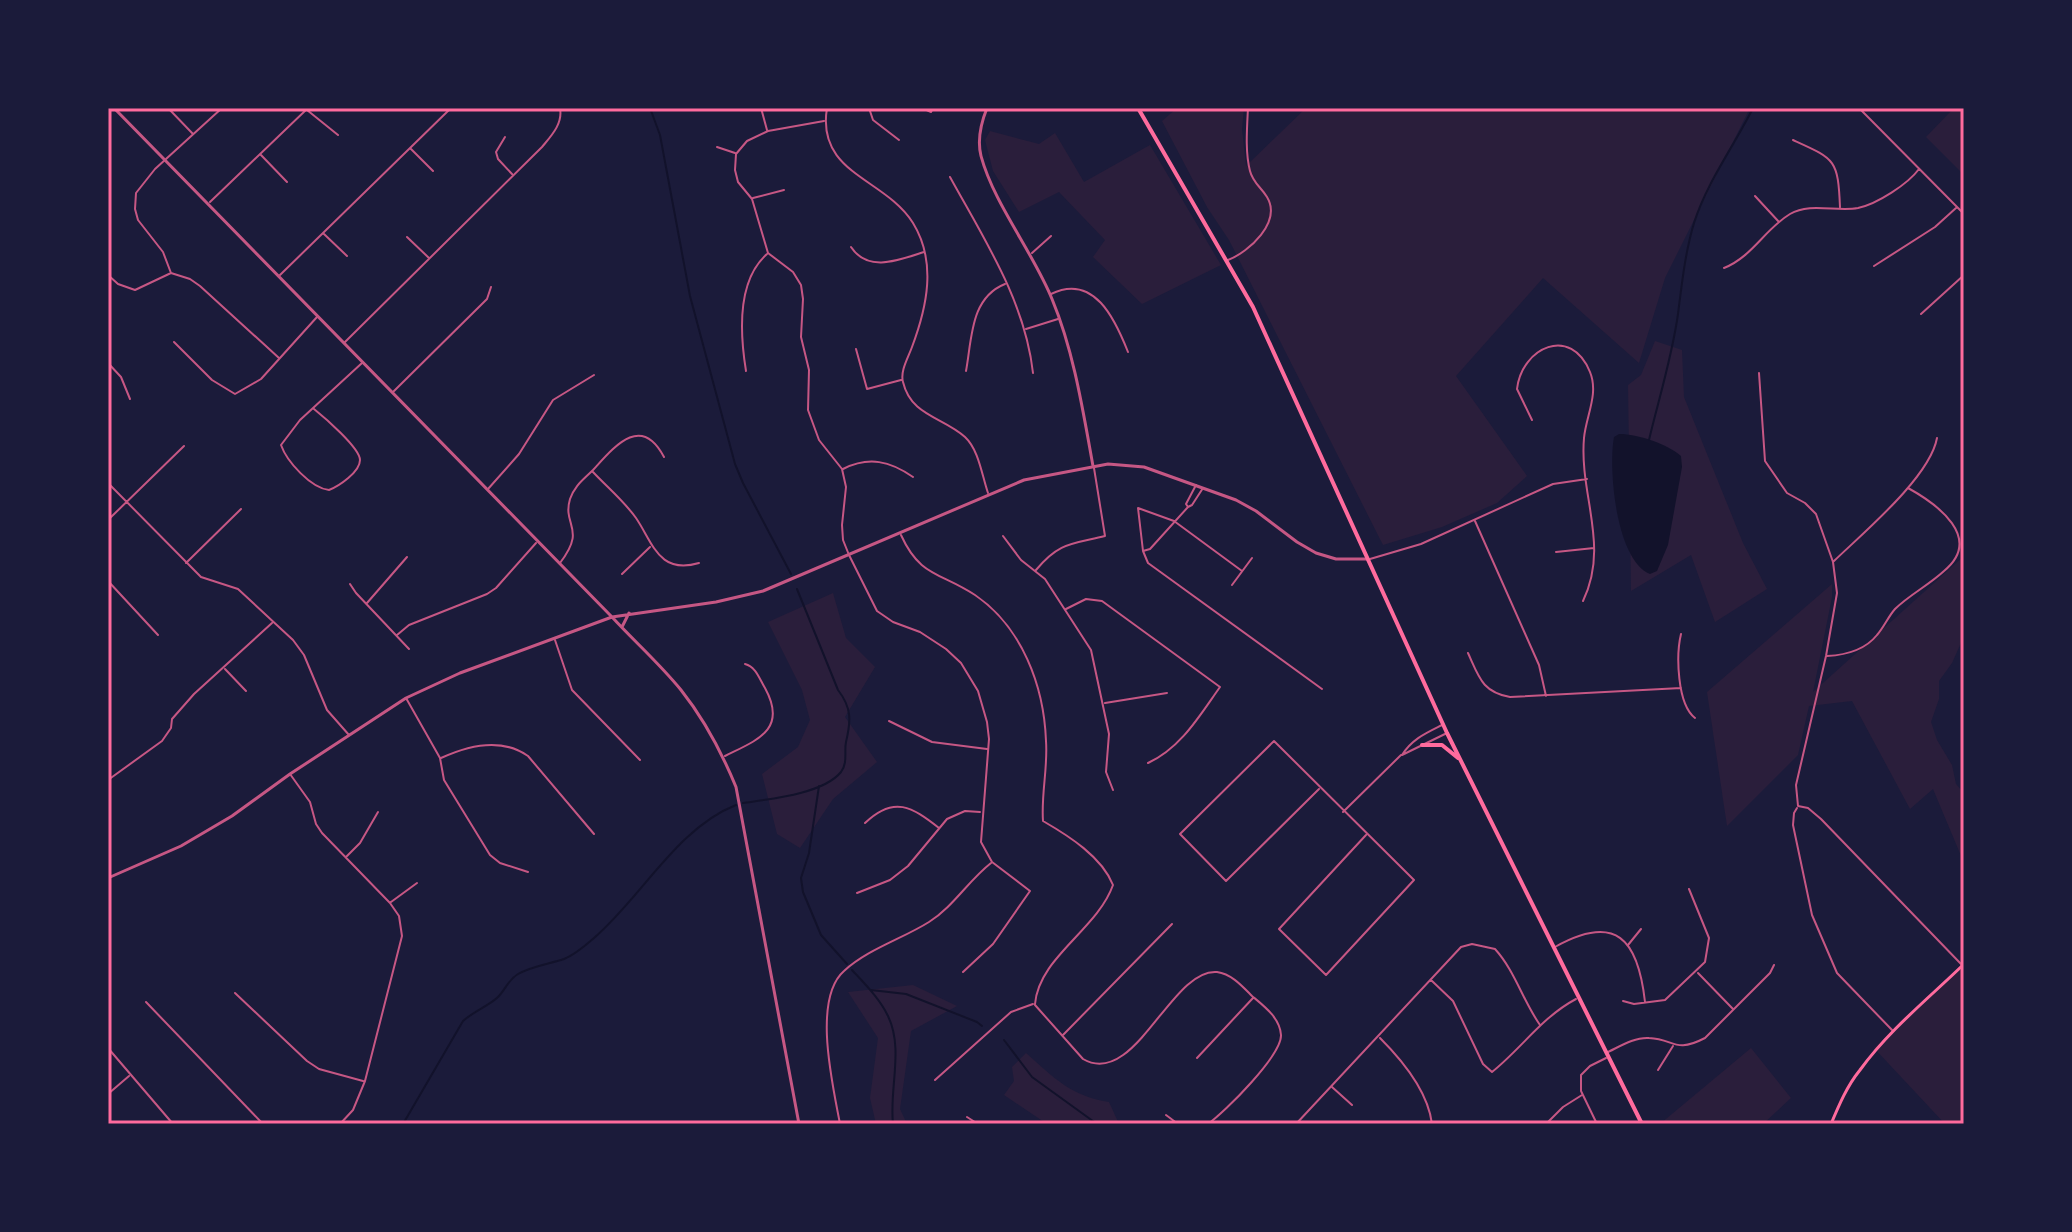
<svg xmlns="http://www.w3.org/2000/svg" width="2072" height="1232" font-family="Manrope,sans-serif">
<rect width="100%" height="100%" fill="#1b1b3a"/>
<!-- green -->
<path fill="#2a1e3b" d="M1177 108H1244L1242 129 1246 166 1306 108H1750L1665 278 1639 363 1543 278 1456 376 1527 476 1497 503 1442 527 1383 545 1229 240 1207 207 1162 121Z
M1954 108H1964V175L1926 137Z
M990 131 1039 144 1055 133 1084 182 1150 145 1221 265 1142 304 1093 257 1105 240 1059 192 1019 212 993 171 985 140Z
M1655 341 1682 350 1684 397 1743 543 1767 589 1715 622 1691 555 1631 591 1628 385 1641 375Z
M1964 556V636L1952 663 1939 681V699L1931 722 1937 740 1952 765 1956 784 1964 793V863L1933 789 1910 809 1852 701 1809 706 1798 755 1727 826 1707 692 1832 584V597L1813 692Z
M833 593 846 638 875 667 845 717 877 762 833 799 800 848 777 834 762 774 798 747 810 720 802 690 768 622Z
M1964 965V1124H1945L1874 1048Z
M913 985 957 1006 911 1031 900 1109 907 1124H876L870 1098 878 1038 848 992Z
M1751 1048 1791 1098 1763 1124H1660Z
M1026 1053C1054 1078 1071 1096 1109 1102L1119 1124H1047L1004 1095 1014 1081 1012 1067Z"/>
<!-- water -->
<path fill="#12122b" d="M1619 434C1638 434 1667 444 1681 456L1682 467 1668 545 1657 571 1650 574C1616 561 1608 468 1614 437Z"/>
<g fill="none" stroke-linecap="round" stroke-linejoin="round">
<!-- stream -->
<path stroke="#12122b" stroke-width="2" d="M650 108 660 135 690 296 735 464 743 483 791 574
M1649 440C1659 398 1672 357 1678 314 1682 283 1685 253 1694 223 1707 182 1734 146 1753 108
M819 786 809 853 801 878 803 892 821 935 847 964
M743 803C770 799 823 794 841 772 848 763 844 751 846 742 851 721 852 708 838 690L797 589
M852 970C865 984 880 999 888 1016 904 1049 889 1089 893 1124
M871 990 906 994 977 1022 982 1026
M1004 1040 1032 1077 1097 1124
M403 1124 463 1021C474 1011 490 1005 498 997 506 989 508 980 518 974 532 966 549 964 564 959 574 955 586 945 594 938 641 898 677 828 736 805"/>
<!-- minor -->
<path stroke="#c65784" stroke-width="2" d="M168 108 193 134
M761 108 767 130
M827 108C816 174 885 178 913 223 937 262 927 307 912 347 908 358 900 371 903 382 911 416 943 417 965 437 979 450 982 476 988 493
M869 108 873 120 899 140
M922 108 931 112 933 108
M1859 108 1964 214
M307 110 338 135
M824 121 768 131 747 141 736 154 735 170 738 182 752 199 768 253 793 272 801 285 803 299 801 337 809 370 808 410 819 440 842 469 846 487 842 525 843 540 849 555 877 611 893 622 920 632 946 649 961 663 978 691 987 722 989 739 981 842 992 862 1030 891 993 944 963 972
M505 137 496 152 498 159 512 174
M1793 140C1835 159 1838 159 1840 207
M717 147 735 153
M411 149 433 171
M261 155 287 182
M950 177C984 239 1025 301 1033 373
M1755 196 1779 222
M753 198 784 190
M210 202 308 108
M324 234 347 256
M407 237 429 258
M851 247C868 273 899 260 924 252
M1032 253 1051 236
M1228 260C1249 252 1282 222 1267 197 1261 187 1253 183 1250 171 1245 152 1247 128 1248 108
M1874 266 1935 227 1956 208
M1724 268C1752 257 1765 229 1790 214 1810 202 1836 212 1858 208 1877 204 1908 184 1919 169
M171 273 163 252 138 220 135 209 136 193 155 169 222 108
M108 275 118 284 135 290 171 273 190 279 200 286 279 358
M280 275 451 108
M1051 294C1094 273 1115 319 1128 352
M1921 314 1964 275
M1026 329 1058 319
M174 342 212 380 235 394 261 379 317 317
M345 342 542 147C551 136 563 124 560 108
M856 349 867 389 901 380
M108 363 121 377 130 399
M746 371C740 334 736 281 767 254
M966 371C972 339 970 298 1005 284
M1759 373 1765 461 1787 493 1805 503 1816 514 1833 562 1837 593 1826 656 1796 785 1798 806 1808 808 1821 819 1962 965
M393 392 487 299 491 287
M314 409C324 417 360 448 360 460 360 472 339 486 329 490 311 488 287 462 281 445L300 420 362 363
M1532 420 1517 389C1522 347 1571 325 1590 372 1599 394 1586 416 1584 438 1579 495 1610 545 1583 601
M843 469C869 456 890 461 913 477
M593 472C607 487 624 501 636 518 653 543 659 575 699 563
M108 483 201 577 238 589 293 640 304 655 327 710 349 735
M488 489 519 454 553 400 594 375
M1188 507 1186 504 1196 485
M108 520 184 446
M1475 521 1539 665 1546 696
M901 535C920 577 940 572 975 595 1022 627 1044 686 1046 741 1048 768 1041 794 1043 821 1069 836 1102 857 1113 885 1097 930 1039 957 1035 1004
M1003 536 1021 560 1045 579 1091 650 1109 734 1106 772 1113 790
M1143 551 1150 549 1188 507 1192 505 1203 488
M1556 552 1594 548
M1370 559 1421 544 1553 484 1587 479
M1834 561C1863 533 1930 477 1937 438
M186 563 241 509
M560 563C587 528 562 526 570 499 575 485 583 480 593 470 614 447 641 413 664 457
M1036 570C1059 542 1072 544 1105 536L1094 468
M1242 571 1174 521 1138 508 1143 551 1148 563 1322 689
M622 574 650 547
M108 581 158 635
M350 584 356 593 409 649
M1232 585 1252 558
M367 603 407 557
M1066 609 1086 599 1102 601 1220 687C1200 715 1181 748 1148 763
M1681 634C1676 655 1677 704 1695 718
M397 635 409 625 487 594 496 588 536 543
M555 640 572 690 640 760
M1468 653C1479 677 1482 692 1510 697L1681 688
M1827 656C1846 655 1865 650 1877 635 1884 627 1888 617 1895 609 1909 595 1929 585 1944 571 1984 538 1937 504 1908 488
M225 669 246 691
M406 698 440 758 444 780 490 855 500 863 528 872
M1105 703 1167 693
M889 721 932 742 987 749
M1442 725C1426 733 1412 739 1402 755L1447 733
M725 756C757 740 788 730 765 688 759 678 756 667 745 664
M441 758C469 745 501 737 528 756L594 834
M290 774 310 802 316 824 322 833 390 903 399 916 402 936 365 1081 353 1110 340 1124
M108 780 162 741 171 728 172 719 194 694 272 623
M1319 789 1226 881 1180 834 1274 741 1414 880 1326 975 1279 929 1366 835
M1797 808 1794 813 1793 825 1812 915 1837 973 1893 1031
M1343 812 1401 755
M865 823C894 795 912 807 939 828
M346 857 360 843 378 812
M857 893 890 880 908 866 947 819 965 811 980 812
M391 902 417 883
M1628 945 1641 929
M1555 947C1616 913 1638 939 1645 1002
M1698 973 1733 1009
M1431 980 1453 1001 1483 1064 1492 1072C1521 1049 1542 1017 1576 999
M235 993 307 1061 319 1069 363 1081
M1623 1001 1634 1004 1665 1000 1705 962 1709 938 1689 889
M146 1002 263 1124
M1035 1005 1083 1059C1135 1089 1171 968 1217 972 1232 974 1243 987 1252 996 1264 1006 1280 1018 1281 1035 1282 1055 1225 1112 1208 1124
M1063 1035 1172 924
M1380 1038C1403 1061 1428 1091 1432 1124
M108 1048 173 1124
M1606 1053C1619 1047 1634 1037 1649 1038 1675 1039 1674 1054 1705 1038L1770 973 1774 965
M1197 1058 1253 998
M1658 1070 1673 1046
M935 1080 1011 1012 1033 1004
M1332 1087 1352 1105
M108 1094 129 1076
M1166 1115 1178 1124
M967 1117 978 1124
M840 1124C833 1086 812 999 844 971 868 949 902 939 929 922 954 906 968 881 991 863
M1296 1124 1461 947 1472 944 1495 949C1515 971 1523 1001 1540 1025
M1546 1124 1563 1107 1582 1095
M1597 1124 1581 1091V1075L1590 1066 1606 1058"/>
<!-- tertiary -->
<path stroke="#c65784" stroke-width="3" d="M114 108 612 617C634 641 660 664 681 690 704 719 722 753 736 787L799 1124
M987 108C981 123 977 140 981 156 994 204 1033 252 1052 299 1074 352 1083 411 1093 466
M622 627 629 613
M108 878 181 846 232 816 290 774 406 698 460 673 612 617 716 602 763 591 1024 480 1108 464 1144 467 1236 500 1256 511 1297 542 1316 553 1336 559H1367"/>
<!-- secondary -->
<path stroke="#ff6b9d" stroke-width="3" d="M1831 1124C1839 1105 1847 1086 1860 1070 1889 1030 1929 998 1964 964"/>
<!-- primary -->
<path stroke="#ff6b9d" stroke-width="4" d="M1138 108 1253 307 1447 733 1642 1124
M1422 745H1442L1458 758"/>
</g>
<!-- border -->
<rect width="2072" height="1232" fill="none" stroke="#1b1b3a" stroke-width="220"/>
<rect x="110" y="110" width="1852" height="1012" fill="none" stroke="#ff6b9d" stroke-width="3"/>
</svg>
